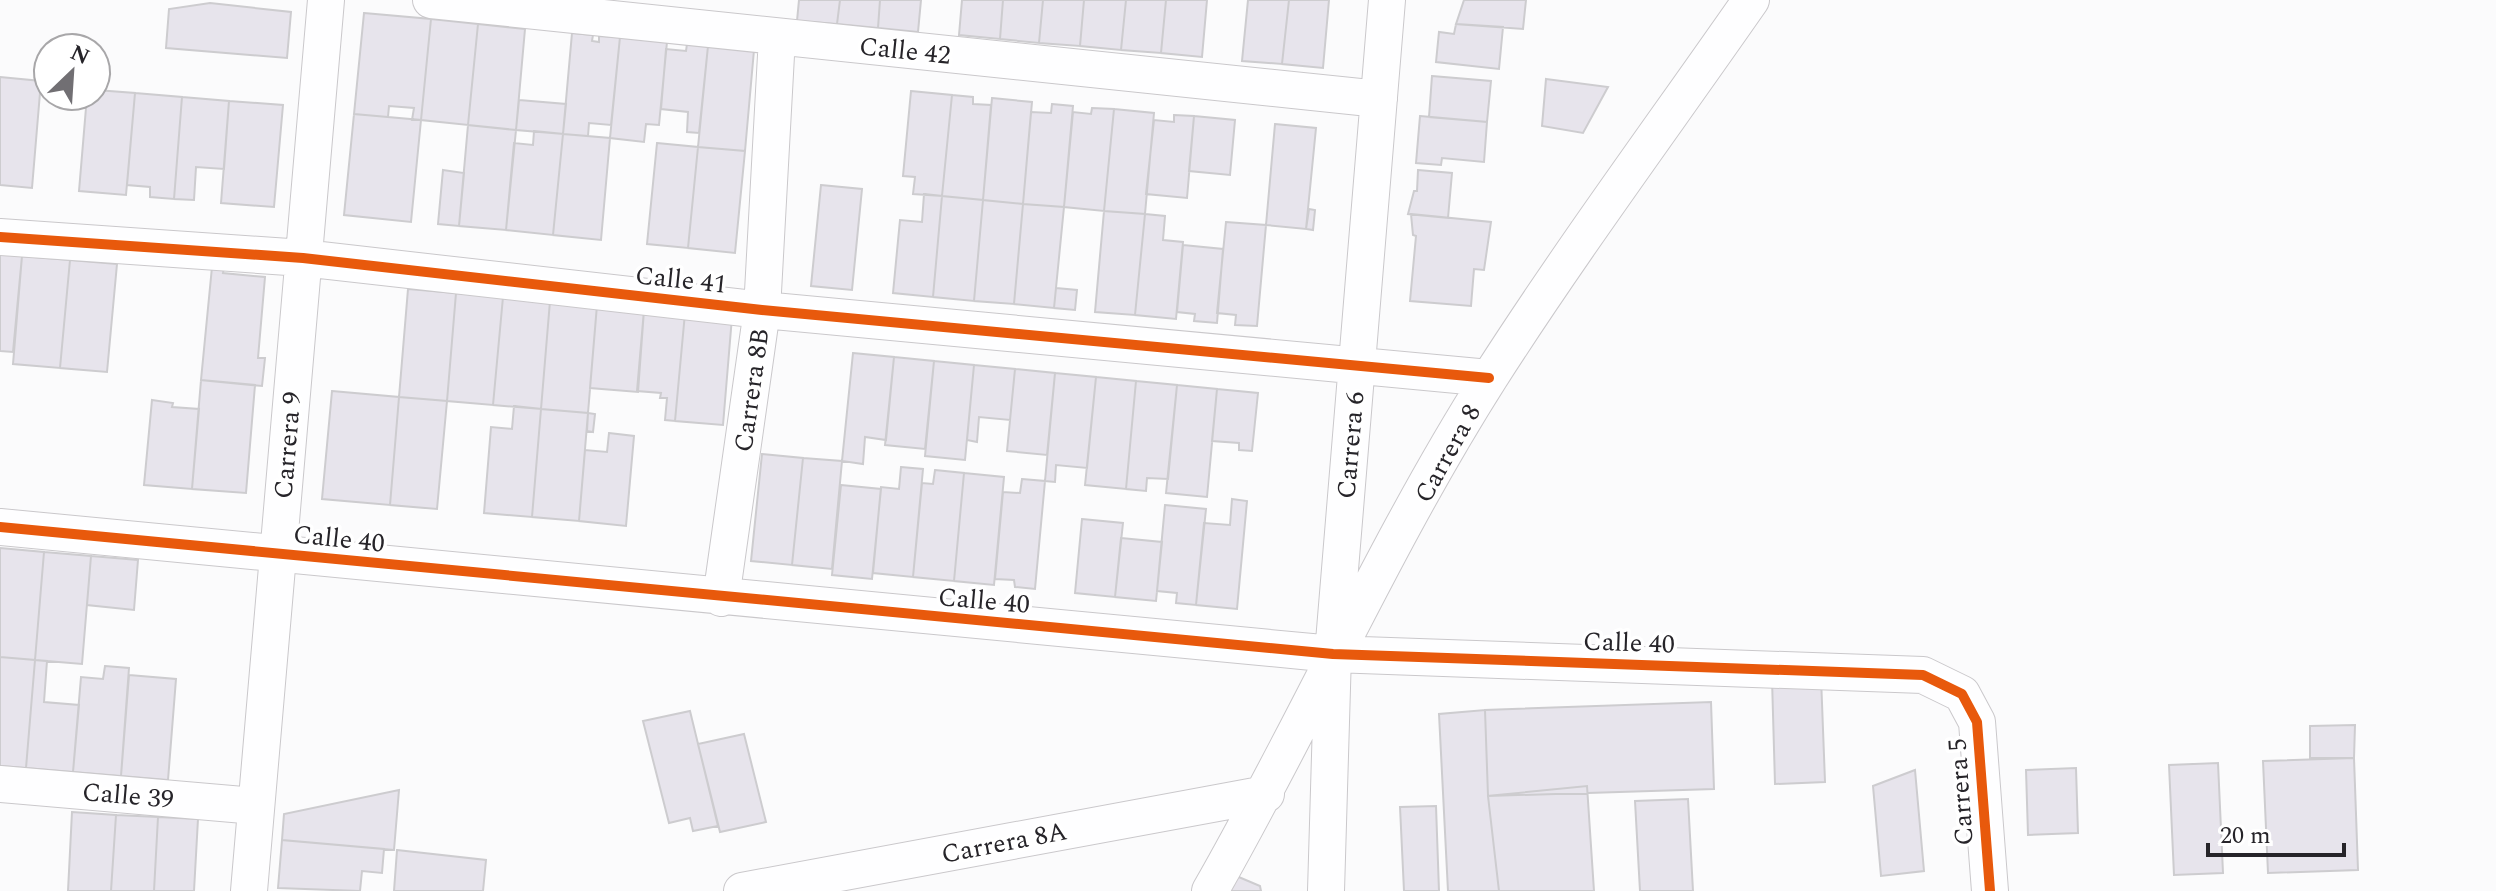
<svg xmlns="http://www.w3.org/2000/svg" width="2496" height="891" font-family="Spectral,serif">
<rect width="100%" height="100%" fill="#fbfbfc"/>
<!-- building -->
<path fill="#e7e4ec" stroke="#cdcccf" stroke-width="2" d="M799 0H840L837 24 797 21Z
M840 0H880L878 28 837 24Z
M880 0H921L918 32 878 28Z
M962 0H1003L1000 39 959 35Z
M1003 0H1043L1039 43 1000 39Z
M1043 0H1084L1080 46 1039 43Z
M1084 0H1126L1121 50 1080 46Z
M1126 0H1166L1161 53 1121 50Z
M1166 0H1207L1202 57 1161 53Z
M1248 0H1289L1282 64 1242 61Z
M1289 0H1329L1323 68 1282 64Z
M1464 0H1526L1523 29 1456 24Z
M210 3 291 12 287 58 166 48 169 9Z
M364 13 431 19 421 120H412L414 108 389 106 388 117 354 114Z
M431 19 478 24 468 125 421 120Z
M478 24 525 29 516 130 468 125Z
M1456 24 1503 27 1499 69 1436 62 1439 32 1454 34Z
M572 33 593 35 592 41 599 42V36L620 37 611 125 589 123 588 136 563 134Z
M620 37 667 42 659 125 646 124 644 142 610 138Z
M687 44 708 46 699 133 687 132 688 112 661 109 666 49 686 51Z
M708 46 754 50 745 151 698 147Z
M1432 76 1491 81 1487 122 1429 117Z
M0 77 41 81 32 188 0 185Z
M1546 79 1608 87 1583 133 1542 126Z
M96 90 135 93 126 195 79 191 87 96H96Z
M911 91 952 95 942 196 913 194 915 177 903 176Z
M135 93 182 97 174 199 150 197V187L127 185Z
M952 95 973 97V104L991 105 983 200 942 196Z
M182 97 229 101 224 169 196 167 194 200 174 199Z
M992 98 1032 102 1023 204 983 200Z
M519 100 566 104 563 134 516 130Z
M229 101 283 105 274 207 221 203Z
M1052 104 1073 106 1064 207 1023 204 1031 112 1051 113Z
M1092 108 1114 109 1104 211 1064 207 1073 112 1091 114Z
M1114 109 1154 113 1145 214 1104 211Z
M354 114 421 120 411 222 344 215Z
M1174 115 1194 116 1187 198 1146 194 1154 120 1174 122Z
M1194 116 1235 120 1230 175 1189 171Z
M1420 116 1487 122 1484 162 1442 158 1441 165 1416 163Z
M1275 124 1316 128 1306 229 1266 225Z
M468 125 516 130 506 230 459 226Z
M534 131 563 134 553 235 506 230 514 143 533 145Z
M563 134 610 138 601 240 553 235Z
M657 143 698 147 688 248 647 244Z
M698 147 745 151 735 253 688 248Z
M443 170 464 173 459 226 438 224Z
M1418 170 1452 173 1448 218 1408 214 1414 191H1417Z
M821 185 862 189 852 290 811 286Z
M924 194 942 196 933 297 893 293 900 220 922 222Z
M942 196 983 200 974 301 933 297Z
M983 200 1023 204 1014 304 974 301Z
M1023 204 1064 207 1054 308 1014 304Z
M1309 209 1315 210 1313 230 1306 229Z
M1104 211 1145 214 1135 315 1095 312Z
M1145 214 1165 216 1163 240 1183 242 1176 319 1135 315Z
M1411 214 1491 222 1484 270 1474 269 1471 306 1410 301 1416 236 1413 235Z
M1226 222 1266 225 1257 326 1235 325 1236 315 1217 313Z
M1183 245 1223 249 1217 323 1194 321 1195 314 1177 312Z
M0 254 22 256 13 352 0 351Z
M22 256 70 260 60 368 13 364Z
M70 260 117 264 107 372 60 368Z
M212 267 224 268 223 273 265 277 258 358H265L262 386 201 380Z
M1056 288 1077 290 1075 310 1054 308Z
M408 289 456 293 447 401 399 397Z
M456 293 503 297 493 405 447 401Z
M503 297 550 301 541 409 493 405Z
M550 301 597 305 588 413 541 409Z
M597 305 644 310 638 392 590 388Z
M644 310 685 313 675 421 665 420 667 398H660L661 393 637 391Z
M685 313 732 317 723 425 675 421Z
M853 353 894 357 886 440 865 437 863 464 842 461Z
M894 357 934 361 925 449 885 445Z
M934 361 974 365 965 460 925 456Z
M974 365 1015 369 1010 420 979 417 977 442 967 440Z
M1015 369 1055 373 1047 455 1007 451Z
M1055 373 1096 377 1087 468 1056 465 1055 482 1045 481Z
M1096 377 1136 381 1126 489 1085 485Z
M201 380 255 385 246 493 192 489Z
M1136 381 1177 385 1168 479 1147 478 1146 491 1126 489Z
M1177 385 1217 389 1207 497 1166 493Z
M1217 389 1258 393 1252 451 1239 450V443L1212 441Z
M332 391 399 397 390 505 322 499Z
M399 397 447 401 437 509 390 505Z
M152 400 173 403 172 407 199 409 192 489 144 485Z
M514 406 541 409 532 517 484 513 491 427 512 429Z
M541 409 588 413 579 521 532 517Z
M588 413 595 414 593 432 587 431Z
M609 433 634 436 626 526 579 521 585 450 607 452Z
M762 454 803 458 792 565 751 561Z
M803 458 842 461 832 569 792 565Z
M901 467 923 469 913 577 873 573 881 487 899 489Z
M935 470 964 473 954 581 913 577 922 483 933 484Z
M964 473 1004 477 994 585 954 581Z
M1022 479 1045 481 1035 589 1015 587 1014 580 995 579 1003 492 1020 493Z
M841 485 881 489 872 579 832 575Z
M1232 499 1247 501 1237 609 1196 605 1204 523 1230 525Z
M1165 505 1206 509 1196 605 1176 603 1177 593 1157 591Z
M1082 519 1123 523 1115 597 1075 593Z
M1121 538 1162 542 1156 601 1115 597Z
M0 548 44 552 35 660 0 657Z
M44 552 91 556 82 664 35 660Z
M91 556 138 560 134 610 87 605Z
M0 657 35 660 26 768 0 766Z
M35 660 47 661 44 702 79 705 73 772 26 768Z
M105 666 129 668 121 776 73 772 81 677 103 679Z
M129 675 176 679 168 780 121 776Z
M1821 677 1825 782 1775 784 1772 679Z
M1711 702 1714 789 1488 796 1485 710Z
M1485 710 1488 796 1499 891H1448L1439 714Z
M690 711 718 826 693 831 690 818 669 823 643 721Z
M2355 725 2354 758H2310V726Z
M744 734 766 822 720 832 698 744Z
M2354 758 2358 870 2268 873 2263 761Z
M2218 763 2223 873 2174 875 2169 765Z
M2076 768 2078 833 2028 835 2026 770Z
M1915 770 1924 871 1881 876 1873 786Z
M1587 786 1594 891H1499L1488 796Z
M399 790 394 850 282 840 284 814Z
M1688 799 1693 891H1640L1635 801Z
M1436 806 1439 891H1404L1400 807Z
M72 812 116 815 111 891H68Z
M116 815 158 817 154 891H111Z
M158 817 198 819 194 891H154Z
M282 840 384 849 382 873 362 871 360 891 278 888Z
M397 850 486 860 483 891H394Z
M1234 875 1260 886 1261 891H1227Z"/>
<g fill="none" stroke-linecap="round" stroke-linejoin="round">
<defs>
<path id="street" d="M431 0 1379 99
M0 237 303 258 762 310 1489 378
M0 527 1333 654 1923 675 1962 694 1977 722 1990 891
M721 598 762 310 777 37
M0 784 256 806
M249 891 326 0
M742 891 1266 794
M1210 891C1307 722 1385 542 1490 377 1572 249 1664 125 1751 0
M1326 891 1333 654 1387 0"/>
</defs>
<!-- street casing -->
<use href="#street" stroke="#cac8cb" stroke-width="38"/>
<!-- street -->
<use href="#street" stroke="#fefeff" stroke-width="36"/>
<defs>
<path id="cycleway" d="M0 237 303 258 762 310 1489 378
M0 527 1333 654 1923 675 1962 694 1977 722 1990 891"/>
</defs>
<!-- cycleway casing -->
<use href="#cycleway" stroke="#fff" stroke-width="15"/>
<!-- cycleway -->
<use href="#cycleway" stroke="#e8590c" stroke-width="10"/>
</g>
<g text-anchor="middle" stroke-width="7" stroke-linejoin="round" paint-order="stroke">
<!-- street labels -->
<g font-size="26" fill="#262429" stroke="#fff">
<text transform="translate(905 50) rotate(6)" y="9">Calle 42</text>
<text transform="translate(681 279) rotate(6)" y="9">Calle 41</text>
<text transform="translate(751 390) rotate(-82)" y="9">Carrera 8B</text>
<text transform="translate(287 445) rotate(-85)" y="9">Carrera 9</text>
<text transform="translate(1350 445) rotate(-85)" y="9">Carrera 6</text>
<text transform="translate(1447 453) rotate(-61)" y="9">Carrera 8</text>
<text transform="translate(339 538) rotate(6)" y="9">Calle 40</text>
<text transform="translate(984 600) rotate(5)" y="9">Calle 40</text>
<text transform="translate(1629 642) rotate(2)" y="9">Calle 40</text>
<text transform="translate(1960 792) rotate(-94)" y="9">Carrera 5</text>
<text transform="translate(128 795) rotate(5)" y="9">Calle 39</text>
<text transform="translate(1004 842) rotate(-11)" y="9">Carrera 8A</text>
</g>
</g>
<!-- north arrow -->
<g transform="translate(72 72) rotate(25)"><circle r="38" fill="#ffffff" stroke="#a8a7a9" stroke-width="2"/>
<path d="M0-6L14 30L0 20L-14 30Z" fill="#716f73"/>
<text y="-12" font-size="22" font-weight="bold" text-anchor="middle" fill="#262429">N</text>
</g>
<!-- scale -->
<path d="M2208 843v12h136v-12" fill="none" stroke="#262429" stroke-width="4"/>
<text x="2220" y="843" font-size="24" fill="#262429" stroke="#ffffff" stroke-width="6" paint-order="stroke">20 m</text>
</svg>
